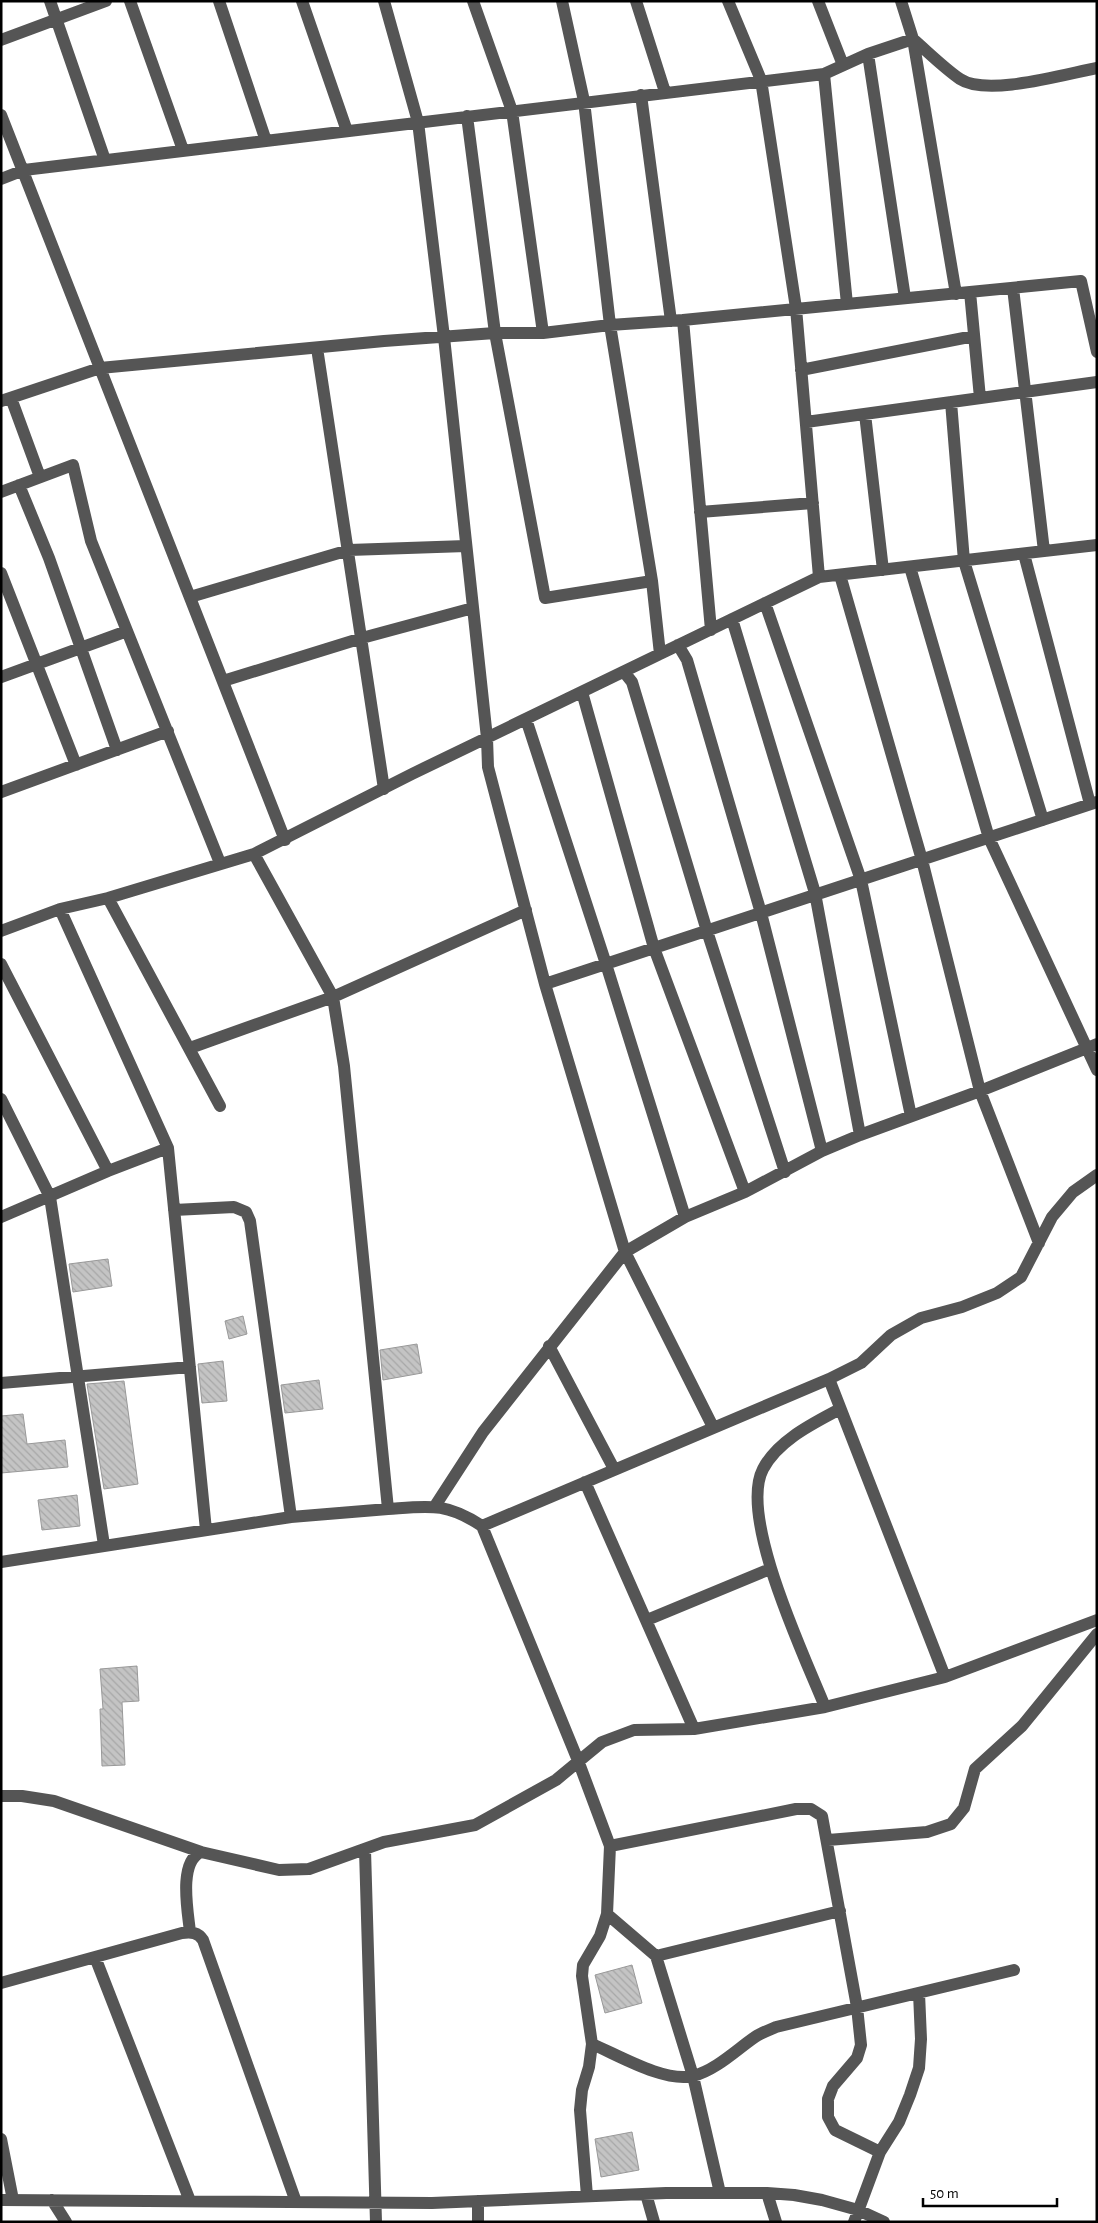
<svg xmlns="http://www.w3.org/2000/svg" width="1098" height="2223" font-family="'Alegreya Sans',sans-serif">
<defs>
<pattern id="building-back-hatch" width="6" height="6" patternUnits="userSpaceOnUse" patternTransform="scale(1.25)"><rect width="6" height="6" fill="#c4c4c4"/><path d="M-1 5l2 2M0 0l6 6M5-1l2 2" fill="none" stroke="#a7a7a7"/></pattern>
</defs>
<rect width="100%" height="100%" fill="#fff"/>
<!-- building -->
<path fill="url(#building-back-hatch)" stroke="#999" d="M108 1259 112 1286 73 1292 69 1264Z
M243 1316 247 1334 229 1339 225 1321Z
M417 1344 422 1373 383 1380 380 1350Z
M223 1361 227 1401 202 1403 198 1364Z
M319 1380 323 1409 285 1413 281 1385Z
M124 1381 138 1484 104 1489 87 1384Z
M23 1414 27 1444 65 1440 68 1467 1 1473V1416Z
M77 1495 80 1526 42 1530 38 1500Z
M137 1666 139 1701 122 1702 125 1765 102 1766 100 1709H103L100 1669Z
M632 1965 642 2003 605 2013 595 1975Z
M632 2132 639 2170 601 2177 595 2139Z"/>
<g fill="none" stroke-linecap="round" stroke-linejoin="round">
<!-- minor -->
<path stroke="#555" stroke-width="12" d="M50 1 105 160
M130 1 183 150
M219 1 266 141
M302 1 347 131
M384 1 418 122 444 337 487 738 488 767 545 984 625 1252 685 1217 745 1192 822 1151 860 1135 980 1091 1097 1044
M473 1 512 111 543 333
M562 1 584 101 610 325 652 581 660 654
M636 1 665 92
M728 1 761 80 796 308 819 577
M818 1 843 65
M901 1 913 39 956 294
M1 40 106 1
M868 54 905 298
M824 74 847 304
M641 95 671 321
M1 115 100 368 1 401
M467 116 495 333 545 598 652 581
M1 179 24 170 824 74 868 54 913 39C928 52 944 68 960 79 987 97 1065 74 1097 68
M1013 288 1044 551
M970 292 980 398
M683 320 1081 281 1097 352
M317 348 384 789
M801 370 974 336
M11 398 40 477
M951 402 964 561 1043 820
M865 414 883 570
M806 422 1097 382
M19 485 49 558 117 750
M1 492 73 465 91 541 220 863
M700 512 813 503
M1024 554 1090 804
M910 567 989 838 1097 1070
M1 573 76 765
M840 575 922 860 980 1091 1039 1243
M190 597 349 550 466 546
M765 603 861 880 911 1116
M732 619 815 893 860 1135
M678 645 687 660 761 913 822 1151
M624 672 632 682 707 931 785 1172
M1 677 127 631
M223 681 362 638 473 608
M582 692 654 948 745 1192
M526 719 606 964 685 1217
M1 792 168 731
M285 840 100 368 384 341 495 333H543L610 325 683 320 711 630
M108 898 220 1106
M60 909 168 1148
M1 931 60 909 108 898 254 854 412 774 819 577 1097 545
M1 964 108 1171
M545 984C728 922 913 863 1097 802
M190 1048 333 997 526 910
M1 1099 50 1197 104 1545
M174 1210 234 1207 246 1212 250 1221 291 1517
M1 1217 108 1171 168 1148 206 1530
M549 1346 614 1469
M829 1379 945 1677
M1 1383 190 1367
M585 1482 694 1729
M435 1506 483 1432 625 1252 713 1427
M388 1509C429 1506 446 1502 482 1526L579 1763 610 1846 607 1914 600 1936 583 1965 582 1976 592 2044 589 2067 582 2090 580 2110 587 2196
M482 1526 829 1379 861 1363 891 1335 921 1318 962 1307 997 1293 1021 1277 1052 1217 1073 1192 1097 1175
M1 1562 291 1517 388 1509 344 1066 333 997 254 854
M647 1620 770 1569
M825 1707C805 1657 738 1517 763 1469 778 1440 814 1423 840 1409
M1 1796H22L54 1801 201 1852
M828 1840 927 1832 951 1824 964 1808 975 1769 1022 1726 1097 1634
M610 1846 796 1809H811L822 1816 857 2007 861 2045 857 2058 833 2086 828 2099V2117L835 2130 880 2152
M365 1850 376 2222
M607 1914 656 1956 693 2076 720 2193
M190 1932C188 1912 178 1862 201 1852L279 1870 309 1869 384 1842 475 1825 556 1780 602 1742 634 1730 694 1729 825 1707 945 1677 1097 1620
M656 1956 840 1911
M95 1957 190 2201
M1 1983 182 1933C191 1932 198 1932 203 1940L296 2202
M592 2044C618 2055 665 2083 693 2076 716 2070 736 2050 755 2037 761 2033 769 2030 776 2027L1014 1970
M1 2139 13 2200
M767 2193 776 2222
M646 2194 654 2222
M1 2200 432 2203 666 2193H767L794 2195 822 2200 858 2210 884 2222
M52 2200 66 2222
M478 2201V2222
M854 2222 880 2152 899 2122 910 2095 919 2068 921 2039 919 1993"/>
</g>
<!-- border -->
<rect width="1098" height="2223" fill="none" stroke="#000000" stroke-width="5"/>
<!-- scale -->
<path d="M923 2198v8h134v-8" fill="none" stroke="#000000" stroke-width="2.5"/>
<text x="930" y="2198" font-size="15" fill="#000000" stroke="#ffffff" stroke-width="4" paint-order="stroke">50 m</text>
</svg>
